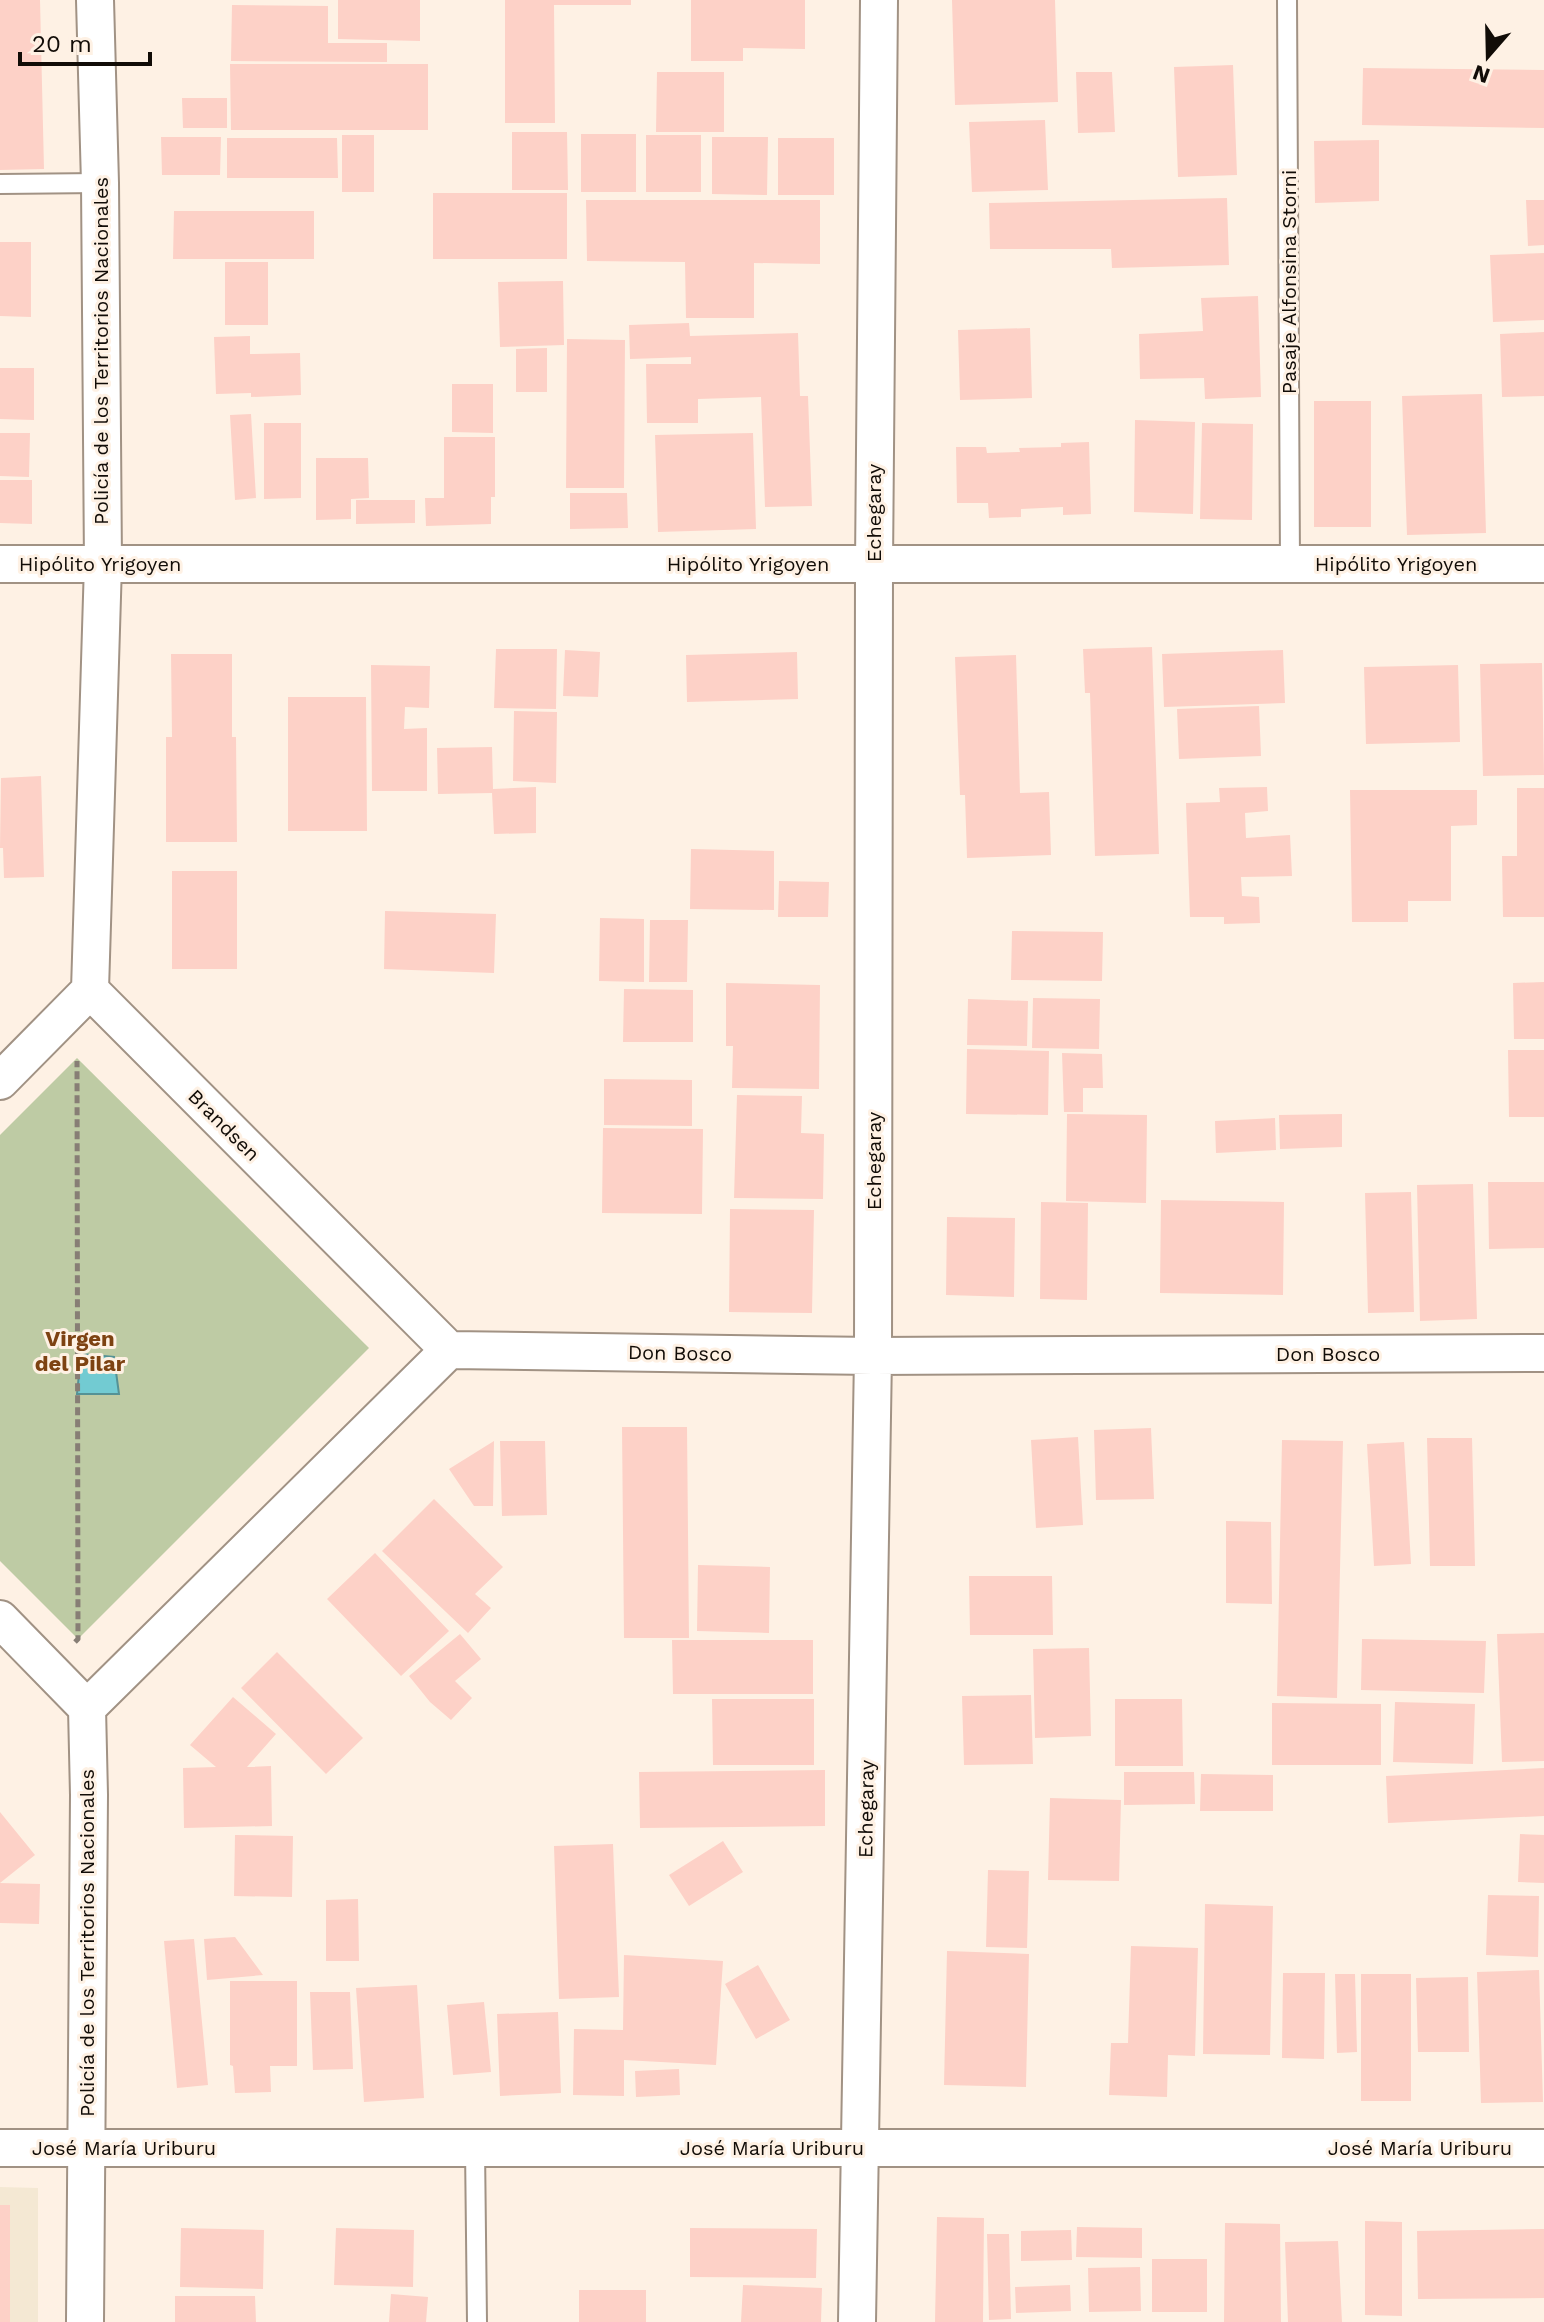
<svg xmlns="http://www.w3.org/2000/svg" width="1544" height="2322" font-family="'Work Sans',sans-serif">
<rect width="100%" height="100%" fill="#fef1e4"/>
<!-- commercial -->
<path fill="#f4e8d3" d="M0 2187 38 2188V2322H0Z"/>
<!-- green -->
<path fill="#becba4" d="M77 1058 369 1348 78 1639 0 1561V1135Z"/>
<!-- water -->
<path fill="#72cbd2" stroke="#559295" stroke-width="2" d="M81 1354 114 1357 119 1394H77Z"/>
<!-- building -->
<path fill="#fdd1c7" d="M0 0H40L44 169 0 170Z
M338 0H420V41L338 39Z
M505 0H631V5H554L555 123H505Z
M691 0H805V49L743 48V61H691Z
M952 0H1055L1058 102 955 105Z
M232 5 328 6V43H387V62L231 61Z
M230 64H428V130H231Z
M1233 65 1237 175 1178 177 1174 67Z
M1363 68 1544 70V128L1362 125Z
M657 72H724V132H656Z
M1076 72H1112L1115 132 1078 133Z
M182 98H227V128H183Z
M1045 120 1048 190 972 192 969 122Z
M512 132H567L568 190H512Z
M581 134H636V192H581Z
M342 135H374V192H342Z
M646 135H701V192H646Z
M161 137H221L220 175H162Z
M712 137H768L767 195 712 194Z
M227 138H337L338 178H227Z
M778 138H834V195H778Z
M1379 140V201L1315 203 1314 141Z
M433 193H567V259H433Z
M1227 198 1229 265 1112 268 1111 249H990L989 203Z
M586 200H820V264L754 263V318H686L685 262 587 261Z
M1526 200H1544V245L1528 246Z
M174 211H314V259H173Z
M0 242H31V317L0 316Z
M1544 253V320L1493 322 1490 255Z
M225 262H268V325H225Z
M563 281 564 345 500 347 498 282Z
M1258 296 1261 397 1205 399 1204 378 1140 379 1139 334 1203 331 1201 298Z
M689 323 690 336 798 333 800 396H808L812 506 765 507 761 397 698 399V423H647L646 364H691V357L630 359 629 325Z
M1030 328 1032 398 960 400 958 330Z
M1544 332V396L1502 397 1500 334Z
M250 336V354L300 353 301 395 251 397V393L216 394 214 337Z
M567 339 625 340 624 488H566Z
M547 348V392H516V349Z
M0 368H34V420L0 419Z
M452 384H493V433L452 432Z
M1482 394 1486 533 1407 535 1402 396Z
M1314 401H1371V527H1314Z
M251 414 256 498 235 500 230 415Z
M1135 420 1195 422 1193 514 1134 512Z
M264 423H301V498L264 499Z
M1202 423 1253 424 1252 520 1200 519Z
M0 433H30L29 477 0 476Z
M753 433 756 529 658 532 655 435Z
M444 437H495V497H491V524L426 526 425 498H444Z
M1089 442 1091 514 1063 515V507L1021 509V517L989 518 988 503H957L956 447H986L987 453 1020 452 1019 448 1061 447V443Z
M316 458H368L369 498 351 499V519L316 520Z
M0 480H32V524L0 523Z
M570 493H627L628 528 570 529Z
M356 500H415V523L356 524Z
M1152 647 1159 854 1095 856 1090 693H1085L1083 649Z
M496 649H557L556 709 494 708Z
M565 650 600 652 598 697 563 696Z
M1283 650 1285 703 1164 707 1162 654Z
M797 652 798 699 687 702 686 655Z
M171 654H232V737H236L237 842H166V737H172Z
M1016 655 1020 793 1049 792 1051 855 967 858 965 795H960L955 657Z
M1542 663 1544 775 1483 776 1480 664Z
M371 665 430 666 429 708 405 707 404 729 427 728V791H372Z
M1458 665 1460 742 1366 744 1364 667Z
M288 697H366L367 831H288Z
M1259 706 1261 756 1179 759 1177 709Z
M514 711 557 712 556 783 513 781Z
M492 747 493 789 536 787V833L494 834 492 793 438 794 437 748Z
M41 776 44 877 4 878 3 848H0L1 778Z
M1267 787 1268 811 1245 813 1246 838 1290 835 1292 876 1241 877 1242 896 1259 897 1260 923 1224 924V917H1190L1186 803 1220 802 1219 788Z
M1517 788H1544V917H1503L1502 856H1517Z
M1350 790H1477V825L1451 826V901H1408V922H1352Z
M691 849 774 851V910L690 909Z
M172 871H237V969H172Z
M779 881 829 882 828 917H778Z
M385 911 496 914 494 973 384 969Z
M600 918 644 919V982L599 981Z
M650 920H688L687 982H649Z
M1012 931 1103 932 1102 981 1011 980Z
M1544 982V1039H1514L1513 983Z
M726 983 820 985 819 1089 732 1088 733 1046H726Z
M624 989 693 990V1042H623Z
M1033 998 1100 999 1099 1049 1032 1048Z
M968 999 1028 1001 1027 1046 967 1045Z
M967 1049 1049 1051 1048 1115 966 1114Z
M1508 1050H1544V1117H1509Z
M1062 1053 1102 1054 1103 1088H1083V1112H1064Z
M604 1079 692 1080V1126L604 1125Z
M737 1095 802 1096 801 1133 824 1134 823 1199 734 1198Z
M1067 1114 1147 1115 1146 1203 1066 1201Z
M1342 1114V1147L1280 1149 1279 1115Z
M1275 1118 1276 1150 1216 1153 1215 1121Z
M603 1128 703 1129 702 1214 602 1213Z
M1488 1182H1544V1248L1489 1249Z
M1473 1184 1477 1319 1420 1321 1417 1185Z
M1411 1192 1414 1312 1368 1313 1365 1193Z
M1161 1200 1284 1202 1283 1295 1160 1293Z
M1041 1202 1088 1203 1087 1300 1040 1299Z
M730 1209 814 1210 812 1313 729 1312Z
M947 1217 1015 1218 1014 1297 946 1295Z
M622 1427H687L689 1638H624Z
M1151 1428 1154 1499 1096 1500 1094 1430Z
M1078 1437 1083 1525 1036 1528 1031 1440Z
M1427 1438H1472L1475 1566H1430Z
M1282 1440 1343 1441 1337 1698 1277 1696Z
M494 1441 493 1506H474L449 1469Z
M500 1441H545L547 1515 502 1516Z
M1404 1442 1411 1564 1374 1566 1367 1444Z
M434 1499 503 1567 475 1594 491 1608 468 1633 382 1551Z
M1226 1521 1271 1522 1272 1604 1226 1603Z
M375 1553 449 1631 401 1676 327 1599Z
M698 1565 770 1567 769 1633 697 1631Z
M969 1576H1052L1053 1635H970Z
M1544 1633V1761L1502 1762 1497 1634Z
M460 1634 481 1659 455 1681 472 1698 451 1720 430 1702 409 1676Z
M1362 1639 1486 1641 1484 1693 1361 1690Z
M672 1640H813V1694H673Z
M1089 1648 1091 1736 1035 1738 1033 1649Z
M277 1652 363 1738 326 1774 241 1688Z
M1031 1695 1033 1764 964 1765 962 1696Z
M233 1697 276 1734 247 1767 271 1766 272 1826 184 1828 183 1768 216 1767 190 1745Z
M712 1699H814V1765H713Z
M1115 1699H1182L1183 1766H1115Z
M1395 1702 1475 1704 1473 1764 1393 1762Z
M1272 1703 1381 1704V1765H1272Z
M1544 1768V1816L1388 1823 1386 1776Z
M825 1770V1826L640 1828 639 1772Z
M1124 1772H1194L1195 1804 1124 1805Z
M1201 1774 1273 1775V1811H1200Z
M1050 1798 1121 1800 1119 1881 1048 1880Z
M0 1812 35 1855 0 1883Z
M1520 1834 1544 1835V1883L1518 1882Z
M235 1835 293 1836 292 1897 234 1896Z
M723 1841 743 1872 689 1906 669 1875Z
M613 1844 619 1997 559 1999 554 1846Z
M988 1870 1029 1871 1027 1948 986 1947Z
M0 1883 40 1884 39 1924 0 1923Z
M1488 1895 1539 1896 1538 1957 1486 1955Z
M358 1899 359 1961H326V1900Z
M1205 1904 1273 1906 1270 2055 1203 2054Z
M235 1937 263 1975 207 1980 204 1939Z
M194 1939 208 2085 177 2088 164 1941Z
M1131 1946 1198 1948 1195 2056 1168 2055 1167 2097 1109 2095 1111 2043H1128Z
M947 1951 1029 1954 1026 2087 944 2085Z
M624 1955 723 1961 716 2065 624 2060V2096L573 2095 574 2029 623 2030Z
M758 1965 790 2020 756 2039 725 1984Z
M1539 1970 1543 2102 1481 2103 1477 1972Z
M1283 1973H1325L1324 2059 1282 2058Z
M1335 1974H1355L1357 2052 1337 2053Z
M1361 1974H1411V2101H1361Z
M1468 1977 1469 2052H1418L1416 1978Z
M230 1981H297V2066H270L271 2092 235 2093 233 2066 230 2065Z
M417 1985 424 2098 364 2102 356 1988Z
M310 1992H350L353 2069 313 2070Z
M484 2002 491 2072 453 2075 447 2005Z
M558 2012 561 2093 500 2096 497 2014Z
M679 2069 680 2095 636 2097 635 2071Z
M0 2205H10V2322H0Z
M937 2217 984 2218 983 2322H935Z
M1365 2221 1402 2222V2316L1365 2315Z
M1225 2223 1280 2224 1281 2322H1224Z
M1077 2227 1142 2228V2258L1076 2257Z
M181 2228 264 2230 263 2289 180 2287Z
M336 2228 414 2230 413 2287 334 2285Z
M690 2228 817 2229 816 2278 690 2277Z
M1544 2229V2298L1418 2299 1417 2231Z
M1071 2230 1072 2260 1021 2261V2231Z
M987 2234H1009L1011 2319 989 2320Z
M1338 2241 1342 2322H1288L1285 2242Z
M1152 2259H1207V2312H1152Z
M1140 2267 1141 2311 1089 2312 1088 2268Z
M743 2285 822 2288 821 2322H741Z
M1070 2285 1071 2311 1016 2313 1015 2287Z
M579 2290H646V2322H579Z
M391 2294 428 2297 426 2322H389Z
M175 2296H255L256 2322H175Z"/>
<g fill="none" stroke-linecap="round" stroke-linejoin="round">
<defs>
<path id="service" d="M1287 0 1290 564
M0 184 100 183
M475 2148 477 2322"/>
<path id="minor" d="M0 564H1544
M90 990 103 564 100 183 95 0
M0 1081 90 990 449 1350
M0 1619 87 1708 449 1350 873 1356 1544 1353
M0 2148H1544
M85 2322 89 1795 87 1708
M857 2322 873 1356 874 564 879 0"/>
</defs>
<!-- service casing -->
<use href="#service" stroke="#a19284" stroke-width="22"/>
<!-- minor casing -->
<use href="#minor" stroke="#a19284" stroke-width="40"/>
<!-- path -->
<path stroke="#877e75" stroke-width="5" stroke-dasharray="8 4" stroke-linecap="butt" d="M75 1642 78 1639 77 1061"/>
<!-- service -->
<use href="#service" stroke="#fff" stroke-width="18"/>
<!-- minor -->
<use href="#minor" stroke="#fff" stroke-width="36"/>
</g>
<g text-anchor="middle" stroke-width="6" stroke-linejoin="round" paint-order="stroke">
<!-- street labels -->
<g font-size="20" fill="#110c07" stroke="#fef1e4">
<text transform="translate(1289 282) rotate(-90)" y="7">Pasaje Alfonsina Storni</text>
<text transform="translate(101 351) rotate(-90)" y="7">Policía de los Territorios Nacionales</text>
<text transform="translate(874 513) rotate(-90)" y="7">Echegaray</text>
<text x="100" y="571">Hipólito Yrigoyen</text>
<text x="748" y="571">Hipólito Yrigoyen</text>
<text x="1396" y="571">Hipólito Yrigoyen</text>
<text transform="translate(224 1125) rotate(45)" y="7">Brandsen</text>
<text transform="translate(874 1161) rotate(-90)" y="7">Echegaray</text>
<text transform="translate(680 1353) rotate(1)" y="7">Don Bosco</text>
<text x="1328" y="1361">Don Bosco</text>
<text transform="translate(866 1809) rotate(-89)" y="7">Echegaray</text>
<text transform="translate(87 1943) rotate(-90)" y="7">Policía de los Territorios Nacionales</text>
<text x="124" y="2155">José María Uriburu</text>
<text x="772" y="2155">José María Uriburu</text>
<text x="1420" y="2155">José María Uriburu</text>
</g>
<!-- neighbourhood labels -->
<g font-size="22" font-weight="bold" fill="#7d4212" stroke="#fef1e4">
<text x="80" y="1346">Virgen<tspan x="80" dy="25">del Pilar</tspan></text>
</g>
</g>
<!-- north arrow -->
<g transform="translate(1488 56) rotate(200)" stroke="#fef1e4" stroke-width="6" paint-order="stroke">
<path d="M0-6L14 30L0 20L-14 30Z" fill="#110c07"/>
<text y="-12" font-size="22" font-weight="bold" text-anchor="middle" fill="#110c07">N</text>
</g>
<!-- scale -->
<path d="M20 52v12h130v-12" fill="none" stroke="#110c07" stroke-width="4"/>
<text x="32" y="52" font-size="24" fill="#110c07" stroke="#fef1e4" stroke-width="6" paint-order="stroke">20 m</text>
</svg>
